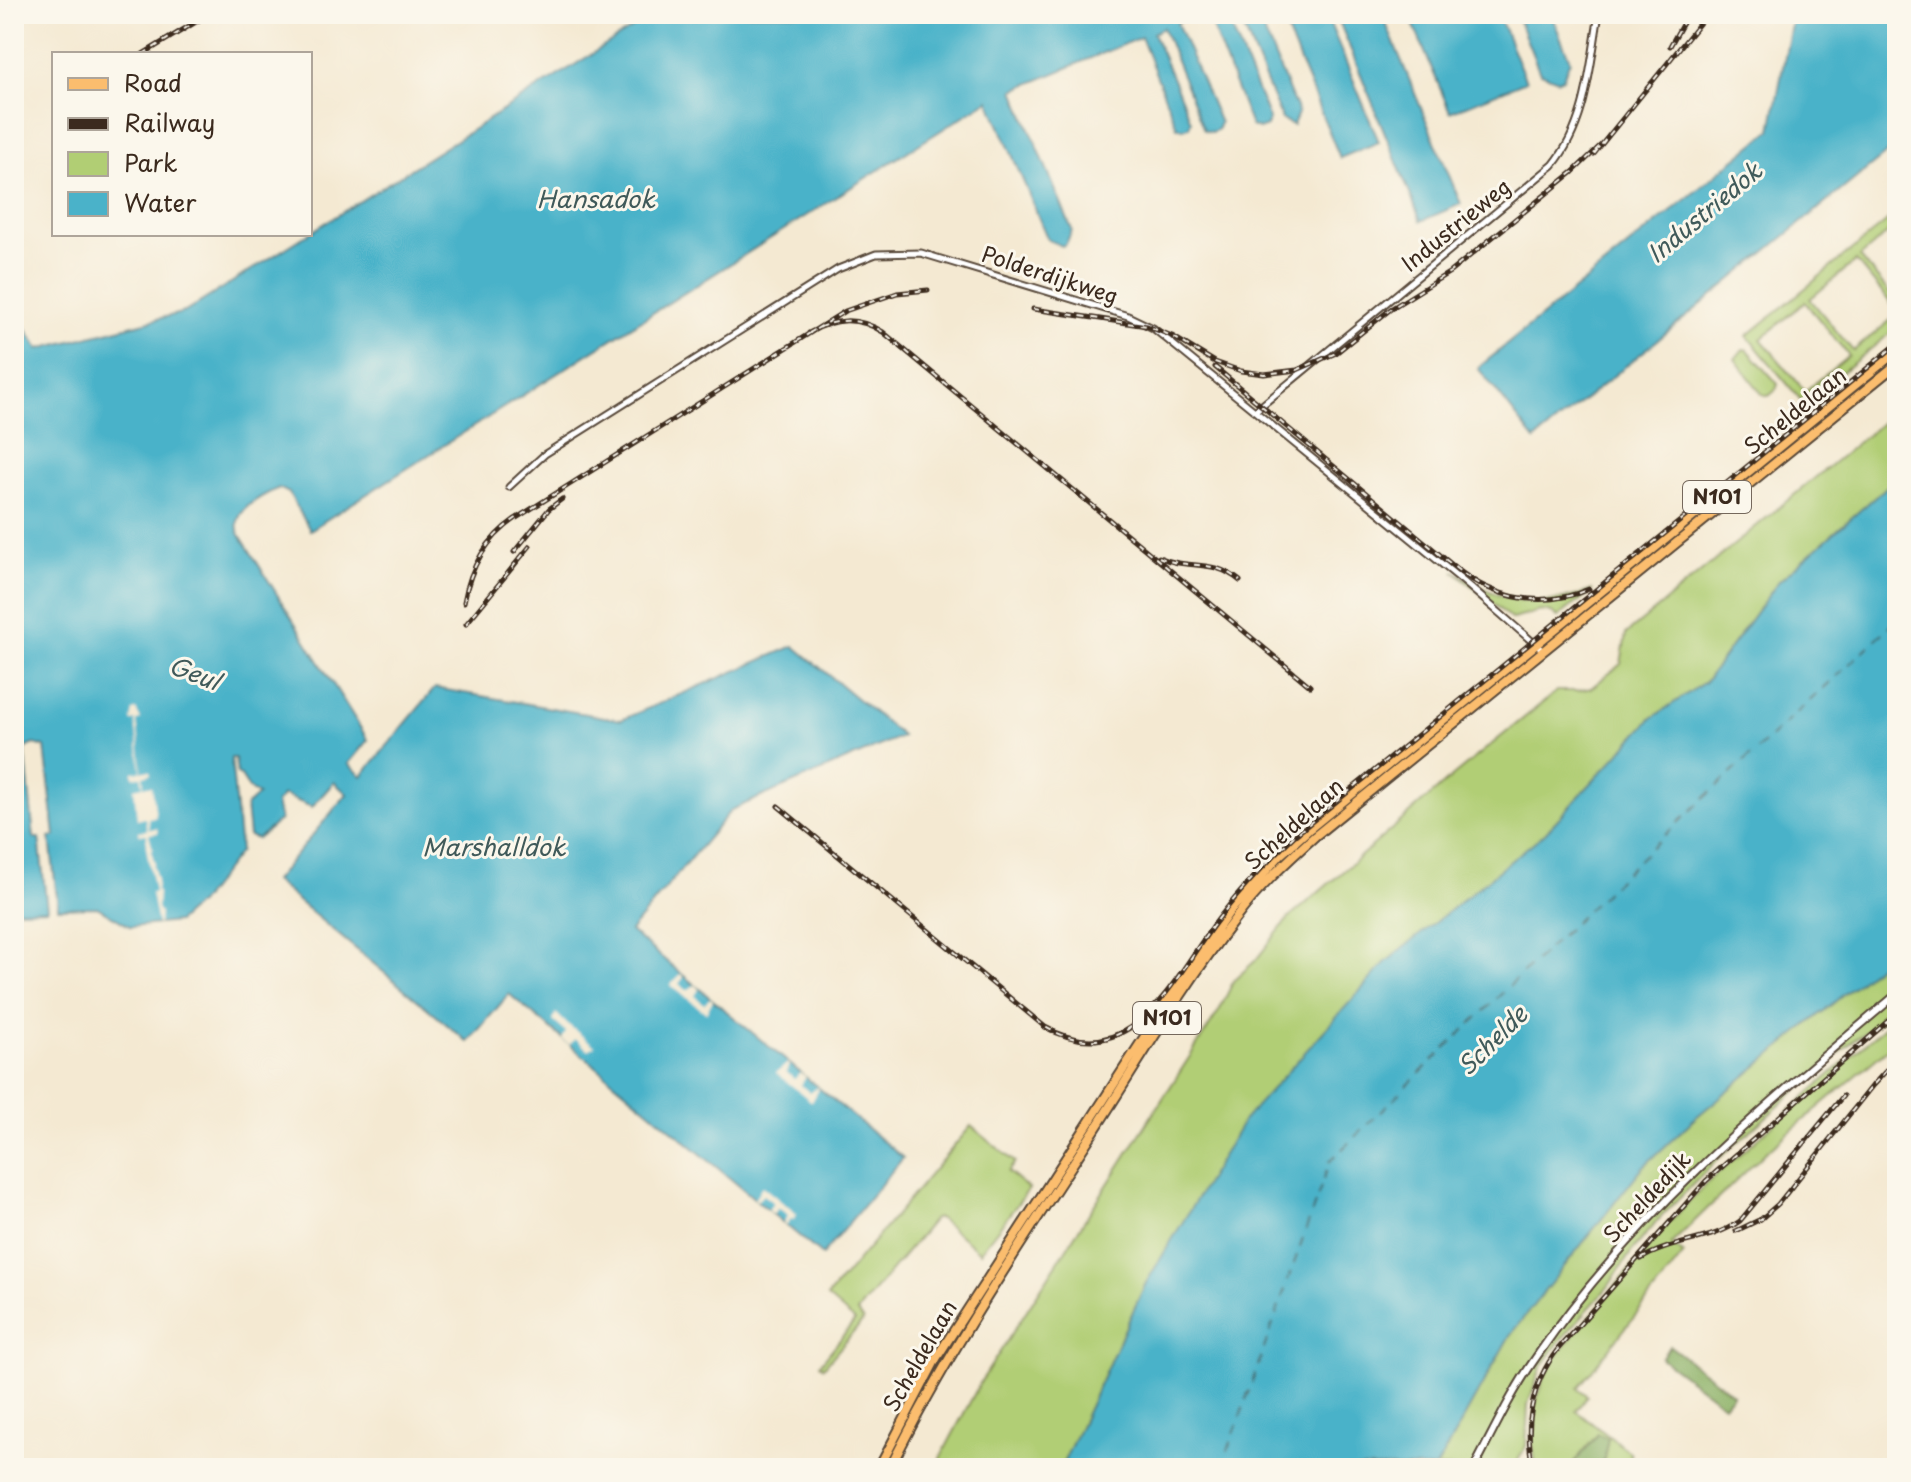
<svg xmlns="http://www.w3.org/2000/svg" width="1911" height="1482" font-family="'Playpen Sans',sans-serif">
<rect width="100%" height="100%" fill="#fbf7ec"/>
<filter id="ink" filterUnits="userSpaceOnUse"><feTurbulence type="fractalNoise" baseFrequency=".0125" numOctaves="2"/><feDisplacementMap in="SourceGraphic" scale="16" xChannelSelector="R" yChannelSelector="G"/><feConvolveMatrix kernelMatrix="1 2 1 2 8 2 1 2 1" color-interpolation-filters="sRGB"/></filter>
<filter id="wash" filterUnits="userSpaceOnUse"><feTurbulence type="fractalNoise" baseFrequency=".006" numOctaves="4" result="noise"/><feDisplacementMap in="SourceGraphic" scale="32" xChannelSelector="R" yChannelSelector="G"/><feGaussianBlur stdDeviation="1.8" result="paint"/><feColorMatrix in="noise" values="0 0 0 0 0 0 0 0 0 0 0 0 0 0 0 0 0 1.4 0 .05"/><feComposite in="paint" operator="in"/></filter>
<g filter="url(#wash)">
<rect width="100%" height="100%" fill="#f4e9d2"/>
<!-- green -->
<path fill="#b1ce74" stroke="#767c49" stroke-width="2" fill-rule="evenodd" d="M1897 213V225L1860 257 1897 302V311L1856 261 1810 299 1853 351 1897 315V328L1837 376 1834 373 1801 400 1747 336ZM1805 302 1849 356 1805 391 1761 339Z
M1743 349 1748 350 1778 384 1776 390 1769 396 1762 394 1735 359Z
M1897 410V478L1779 581 1706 681 1652 718 1545 833 1146 1283 1061 1468H935L980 1383 1219 1011 1234 980 1255 961 1288 919 1454 775 1557 691H1578L1591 688 1621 664 1626 634Z
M1811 426 1784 451 1549 641 1548 640Z
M1454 571C1465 576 1475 585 1487 590 1521 607 1559 604 1593 590L1558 617C1541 604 1530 617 1511 619Z
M1897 950 1895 1012 1854 1040 1716 1161 1661 1217 1632 1251 1608 1287 1559 1342 1541 1368 1528 1404 1526 1446 1514 1468H1436L1510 1335 1642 1168 1695 1118Z
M1890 1022 1897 1032V1041L1766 1152 1671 1244 1684 1254 1578 1388 1587 1396 1576 1411 1630 1452 1632 1462 1640 1468H1598L1604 1459 1598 1434 1570 1468H1536L1532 1440 1535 1405 1544 1377 1560 1351 1667 1225 1706 1184Z
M971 1126 1015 1162 1008 1172 1029 1189 980 1252 939 1218 934 1219 857 1312 863 1321 824 1367 820 1364 855 1321 827 1297Z"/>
<!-- forest -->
<path fill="#8cb166" stroke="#646e42" stroke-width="2" d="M1670 1346 1733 1394 1724 1405 1661 1358Z
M1598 1434 1608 1438 1604 1459 1598 1468H1570Z"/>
<!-- water -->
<path fill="#4ab2c9" stroke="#426e74" stroke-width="2" d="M655 14H1197L1177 23 1220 123 1217 130 1211 132 1204 130 1163 28 1153 33 1191 121 1189 127 1183 129 1177 127 1141 37 1014 90 1072 230 1066 244 1062 246 1048 240 989 100 310 530 289 493 279 488C261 496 228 512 240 535L368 740 348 764 362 776 435 688 621 720 794 646 902 736 731 810 630 931 903 1158 822 1255 509 994 468 1042 274 881 347 794 334 782 312 807 283 795 276 803 280 820 257 839 249 836 246 806 258 795 250 790 241 776 237 774 235 758H231L240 851 202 900 177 922 131 927 97 907 58 908 50 838 55 836 45 747 35 744 25 748 34 838H39L47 909 14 910V310L39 349 185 312Z
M1207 14H1225L1228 19 1269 119 1267 126 1259 129 1251 126Z
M1238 14H1257L1298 113 1293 125 1282 120Z
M1280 14H1326L1379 142 1340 158Z
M1336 14H1382L1461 204 1421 221Z
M1409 14H1498L1526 81 1450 112Z
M1516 14H1551L1570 60 1563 78 1558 80 1540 73Z
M1793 14H1897V126L1893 148 1535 440 1478 368 1771 130Z
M1897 478V950L1695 1118 1642 1168 1510 1335 1436 1468H1061L1146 1283 1244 1120 1386 962 1545 833 1652 718 1706 681 1779 581Z"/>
<!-- pier -->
<path fill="#f4e9d2" d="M136 710 141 720 137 721 142 771H150L151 774 143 776 144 786H152L156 817 148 818 149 829 157 828 158 833 149 834 153 849 151 850 155 864 153 865 157 880 156 892H158L157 908 160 912 159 924H157L151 893 154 892 146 846 147 834 139 835V831L147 830 145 818 137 819 134 788 143 786 141 776 133 777V772L141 771 135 721H131L133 711Z
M681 974 684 977 679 984 687 990 695 985 699 989 695 996 704 1004 710 998 713 1000 706 1013 670 985Z
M556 1013 566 1023 595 1046 588 1050 576 1039 569 1045 562 1039 566 1032 553 1021Z
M788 1063 790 1065 786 1072 794 1079 801 1073 806 1077 801 1085 810 1093 817 1087 819 1089 812 1102 776 1073Z
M762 1186 797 1214 794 1220 791 1219 786 1225 783 1223 788 1215 778 1208 773 1214 768 1210 773 1203 763 1195 757 1201 754 1199Z"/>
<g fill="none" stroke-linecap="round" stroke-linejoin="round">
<!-- ferry -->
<path stroke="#405a5a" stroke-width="2" stroke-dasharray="10 8" stroke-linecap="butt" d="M1222 1468 1330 1161 1655 844 1897 620"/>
</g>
</g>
<g filter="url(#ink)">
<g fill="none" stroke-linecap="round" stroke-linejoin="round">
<defs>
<path id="minor" d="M328 16 330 14
M1255 411 1553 165C1587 124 1590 65 1599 14
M509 487 545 454 838 269 876 254 921 253 1128 316 1153 328 1464 582 1542 650"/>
<path id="tertiary" d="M1474 1468C1494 1430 1512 1391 1537 1356 1634 1214 1767 1104 1897 994"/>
<path id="primary" d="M879 1468 937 1357 1171 996 1229 912 1280 855 1308 830 1897 351
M890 1468C948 1350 1023 1241 1094 1131 1140 1060 1183 986 1235 919 1258 888 1286 862 1315 836L1897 364"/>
</defs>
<!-- minor casing -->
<use href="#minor" stroke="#574739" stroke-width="9"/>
<!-- tertiary casing -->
<use href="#tertiary" stroke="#574739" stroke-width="10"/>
<!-- primary casing -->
<use href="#primary" stroke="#574739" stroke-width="12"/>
<!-- minor -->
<use href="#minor" stroke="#fff" stroke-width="5"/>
<!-- tertiary -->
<use href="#tertiary" stroke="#fff" stroke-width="6"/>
<!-- primary -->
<use href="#primary" stroke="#fbbd6e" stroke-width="8"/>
<defs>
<path id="rail" d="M1670 46 1688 14
M143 54 209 14
M1594 154 1707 14
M1033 309 1147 326 1172 336 1215 362 1241 371 1264 374 1297 370 1336 353 1392 308 1450 272 1573 172 1601 145
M809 333C835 318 857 316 883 332L1310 686
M1215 367 1457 569C1495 599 1543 609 1589 589
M514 552 549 509 562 499
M1159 557C1189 571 1211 557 1240 581
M464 602C470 568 486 539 515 519L845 311 897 293 928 290
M466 624 530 546
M778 806 1045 1027C1133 1076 1174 977 1216 922 1239 891 1266 863 1294 836L1897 344
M1736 1231 1761 1219 1778 1204 1873 1085 1897 1059
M1641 1259C1672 1240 1710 1242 1740 1221L1843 1096
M1533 1468C1524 1426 1531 1384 1558 1349L1706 1181 1897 1013"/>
</defs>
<!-- rail casing -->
<use href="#rail" stroke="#3b2a1e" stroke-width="5"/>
<!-- rail -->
<use href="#rail" stroke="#fbf7ec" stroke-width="2" stroke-dasharray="6" stroke-linecap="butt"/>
</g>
</g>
<g text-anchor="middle" stroke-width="6" stroke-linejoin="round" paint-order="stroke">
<!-- shield labels -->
<g fill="#fbf7ec" stroke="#75685c" stroke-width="2">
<rect x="1683" y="481" width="68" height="32" rx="6"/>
<rect x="1133" y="1002" width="68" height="32" rx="6"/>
</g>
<g font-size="20" font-weight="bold" fill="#3b2a1e">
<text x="1717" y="504">N101</text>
<text x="1167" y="1025">N101</text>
</g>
<!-- street labels -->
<g font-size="22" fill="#3b2a1e" stroke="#fbf7ec">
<text transform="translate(1456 225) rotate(-39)" y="8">Industrieweg</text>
<text transform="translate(1050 275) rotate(18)" y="8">Polderdijkweg</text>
<text transform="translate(1795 411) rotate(-39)" y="8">Scheldelaan</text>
<text transform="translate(1294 824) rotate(-42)" y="8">Scheldelaan</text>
<text transform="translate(1647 1197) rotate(-47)" y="8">Scheldedijk</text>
<text transform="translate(920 1356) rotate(-60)" y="8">Scheldelaan</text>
</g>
<!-- water labels -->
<g font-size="24" font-style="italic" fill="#405a5a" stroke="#fbf7ec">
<text x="596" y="208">Hansadok</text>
<text transform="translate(1705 213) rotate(-40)" y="8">Industriedok</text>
<text transform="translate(194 674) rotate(21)" y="8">Geul</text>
<text x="494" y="856">Marshalldok</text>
<text transform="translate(1493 1041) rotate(-45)" y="8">Schelde</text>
</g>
</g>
<!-- margin -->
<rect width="1911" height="1482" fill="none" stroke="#fbf7ec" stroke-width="48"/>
<!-- legend -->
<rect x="52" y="52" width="260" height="184" fill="#fbf7ec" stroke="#aea59a" stroke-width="2"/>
<rect x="68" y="78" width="40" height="12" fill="#fbbd6e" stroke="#aea59a" stroke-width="2"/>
<text x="124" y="92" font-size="24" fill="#3b2a1e">Road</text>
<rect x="68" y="118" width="40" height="12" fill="#3b2a1e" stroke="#aea59a" stroke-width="2"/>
<text x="124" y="132" font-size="24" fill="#3b2a1e">Railway</text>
<rect x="68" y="152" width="40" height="24" fill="#b1ce74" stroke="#aea59a" stroke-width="2"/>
<text x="124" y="172" font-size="24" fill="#3b2a1e">Park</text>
<rect x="68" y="192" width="40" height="24" fill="#4ab2c9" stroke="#aea59a" stroke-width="2"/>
<text x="124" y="212" font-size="24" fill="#3b2a1e">Water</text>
</svg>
